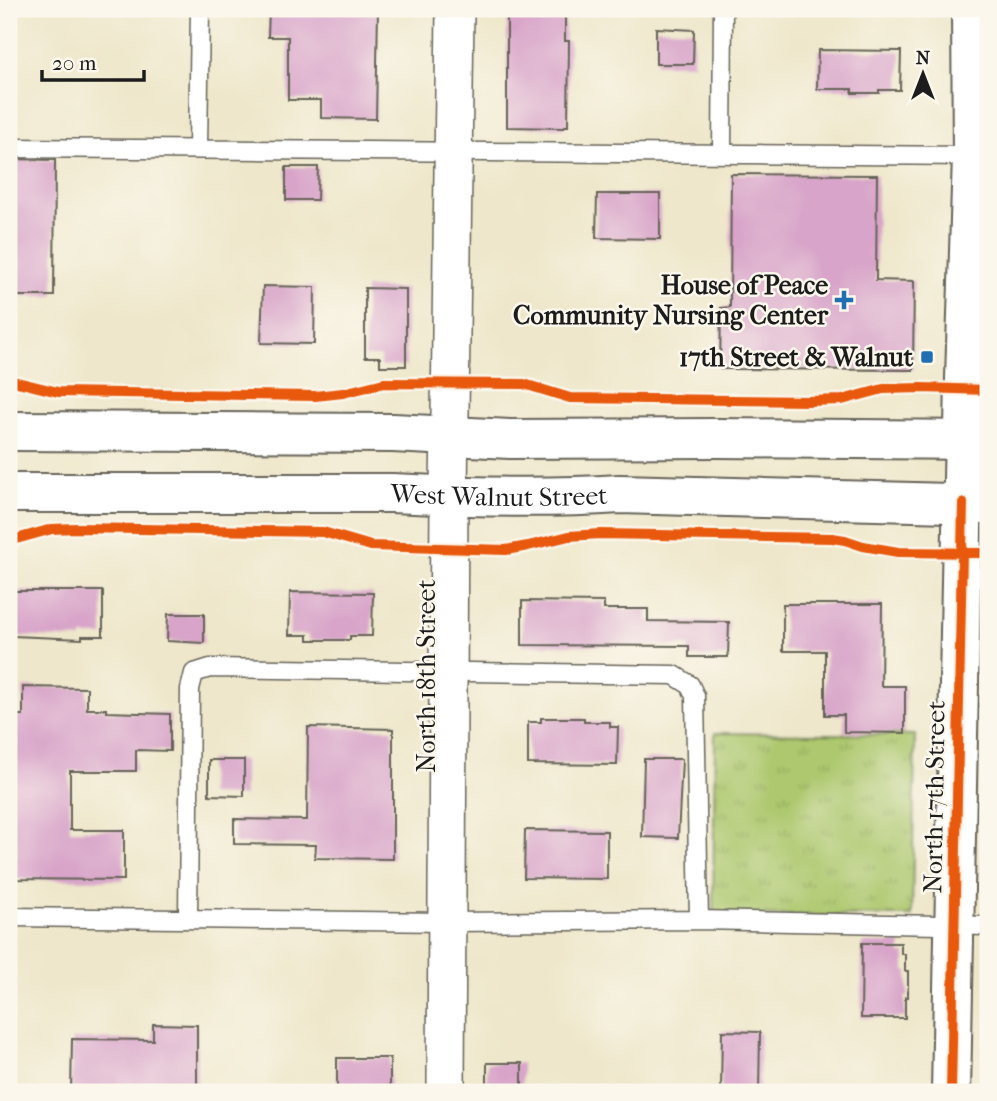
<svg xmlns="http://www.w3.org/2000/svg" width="997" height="1101" font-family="'IM FELL French Canon',serif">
<defs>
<pattern id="grass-tufts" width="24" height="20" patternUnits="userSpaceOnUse" patternTransform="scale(1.75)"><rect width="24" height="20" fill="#adc86e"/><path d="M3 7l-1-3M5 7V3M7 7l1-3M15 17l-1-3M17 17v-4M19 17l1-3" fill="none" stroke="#94ab5f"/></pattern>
</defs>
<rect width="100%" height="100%" fill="#fbf7ec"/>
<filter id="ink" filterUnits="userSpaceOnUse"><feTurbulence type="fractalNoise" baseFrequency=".0143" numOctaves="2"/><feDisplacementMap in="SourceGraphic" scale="14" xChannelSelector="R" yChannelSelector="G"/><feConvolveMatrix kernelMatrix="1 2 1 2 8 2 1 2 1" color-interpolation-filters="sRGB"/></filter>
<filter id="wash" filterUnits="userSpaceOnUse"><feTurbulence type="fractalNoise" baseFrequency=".00686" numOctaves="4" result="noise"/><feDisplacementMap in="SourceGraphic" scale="28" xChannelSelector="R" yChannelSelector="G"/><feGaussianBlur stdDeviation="1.57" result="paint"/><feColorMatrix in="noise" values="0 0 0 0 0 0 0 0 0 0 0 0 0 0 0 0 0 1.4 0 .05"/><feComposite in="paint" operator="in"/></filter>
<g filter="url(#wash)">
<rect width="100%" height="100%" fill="#eee7cb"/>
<!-- grass -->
<path fill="url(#grass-tufts)" stroke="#647245" stroke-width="2" d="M988 575V890L984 882 986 576Z
M715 733 915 735 912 916 713 915Z"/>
<g id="blocks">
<!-- building -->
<path fill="#d8a4c9" d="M269 9H378L376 119 321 118V100H288V37H268Z
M565 10V41H569L568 126H564V128L507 127V11Z
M656 28 694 30 693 64H656Z
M818 50 901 51 900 90H879V93H852V89H817Z
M9 159 55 160 54 296H9Z
M286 167H318L317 200H286Z
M731 174 877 175 876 280 914 281 913 370 720 369 721 308 730 307Z
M597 194H660V239L596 238Z
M263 286 315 287 314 344 261 343Z
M365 288 406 289V366H380V357H365Z
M13 591H103V636H82V639L13 636Z
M290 592 373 593 372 636H350V640H308V635H289Z
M522 601 604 602V609H648V621L729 622 728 657H689V646L522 645Z
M783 604H882L881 686H905V733L844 732V715H825V651H783Z
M168 614H204V643L167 641Z
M23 687 87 688V709H106V712L170 714V751L136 750V771H70V830H124V880L9 879 11 715H23Z
M541 718H584V722H610V727H618L617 765 528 764V722H541Z
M308 727 393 729V859L315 858 316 845 234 844V819L307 820Z
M644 759H682L678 838 642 837Z
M209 760H244V796L209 795Z
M525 830 607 831V879L524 878Z
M862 943H901V954H905V971H908V997H905V1018H861Z
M153 1024 197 1025V1092H71L72 1039 153 1040Z
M722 1031 760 1032 759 1092H721Z
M337 1058H390V1092L337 1091Z
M487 1063H522V1092H487Z"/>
</g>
</g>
<g filter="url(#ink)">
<use href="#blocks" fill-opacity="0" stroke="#666359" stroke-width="2"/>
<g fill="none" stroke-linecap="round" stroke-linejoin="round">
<defs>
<path id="lane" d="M9 148 975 156
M198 149 200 9
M722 154 723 9
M9 917 447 922 699 920 988 926
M188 919 190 689 194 673 210 668 674 675 690 685 695 696 699 920"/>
<path id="street" d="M446 1092 449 496 455 9"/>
<g id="secondary">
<path d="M9 431 393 433 510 439 717 438 988 440"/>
<path id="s1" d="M9 493H392C468 497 544 499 620 494L988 504"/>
<path d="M951 1092 965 378 972 156 971 9"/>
</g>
</defs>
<!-- lane casing -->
<use href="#lane" stroke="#666359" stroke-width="21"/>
<!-- street casing -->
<use href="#street" stroke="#666359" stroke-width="40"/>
<!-- secondary casing -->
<use href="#secondary" stroke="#666359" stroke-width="42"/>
<!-- lane -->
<use href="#lane" stroke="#fff" stroke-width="18"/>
<!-- street -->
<use href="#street" stroke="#fff" stroke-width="37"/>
<!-- secondary -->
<use href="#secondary" stroke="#fff" stroke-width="38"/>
<defs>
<path id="cycleway" d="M9 380 58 392 315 396 343 393 384 383 524 384 570 398 808 401 842 400 883 389 922 388 988 390
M9 541 52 529 77 528 323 532 371 546 506 550 528 546 569 536 600 534 832 538 845 540 863 546 898 552 988 553
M951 1092 963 503"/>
</defs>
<!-- cycleway casing -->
<use href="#cycleway" stroke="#fbf7ec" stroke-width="15"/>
<!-- cycleway -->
<use href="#cycleway" stroke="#e8590c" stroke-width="10"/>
</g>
</g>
<!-- markers -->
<g fill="#1f6fb2" stroke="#fbf7ec" stroke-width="2.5">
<path d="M840.5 289.5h7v7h7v7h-7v7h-7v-7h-7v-7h7z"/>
<rect x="920" y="350" width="14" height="14" rx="3.5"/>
</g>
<g text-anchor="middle" stroke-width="5" stroke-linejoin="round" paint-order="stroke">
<!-- poi labels -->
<g font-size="26" font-weight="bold" fill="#1c1c1c" stroke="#fbf7ec" text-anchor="end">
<text x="828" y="294">House of Peace<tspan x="828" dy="30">Community Nursing Center</tspan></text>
<text x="913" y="366">17th Street &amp; Walnut</text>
</g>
<!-- street labels -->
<g font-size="26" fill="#1c1c1c" stroke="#fbf7ec">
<text dy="9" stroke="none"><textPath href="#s1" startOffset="490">West Walnut Street</textPath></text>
<text transform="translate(426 676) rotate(-90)" y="9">North 18th Street</text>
<text transform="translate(934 797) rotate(-89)" y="9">North 17th Street</text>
</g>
</g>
<!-- margin -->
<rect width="997" height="1101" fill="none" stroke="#fbf7ec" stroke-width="35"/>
<!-- north arrow -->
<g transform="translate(923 74)" stroke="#fbf7ec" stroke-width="5" paint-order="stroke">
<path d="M0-5L12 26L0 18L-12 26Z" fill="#1c1c1c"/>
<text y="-10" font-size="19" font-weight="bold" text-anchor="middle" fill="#1c1c1c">N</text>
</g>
<!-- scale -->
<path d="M42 70v10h102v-10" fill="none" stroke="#1c1c1c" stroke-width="3.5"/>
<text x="52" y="70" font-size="21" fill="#1c1c1c" stroke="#fbf7ec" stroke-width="5" paint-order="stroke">20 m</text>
</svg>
